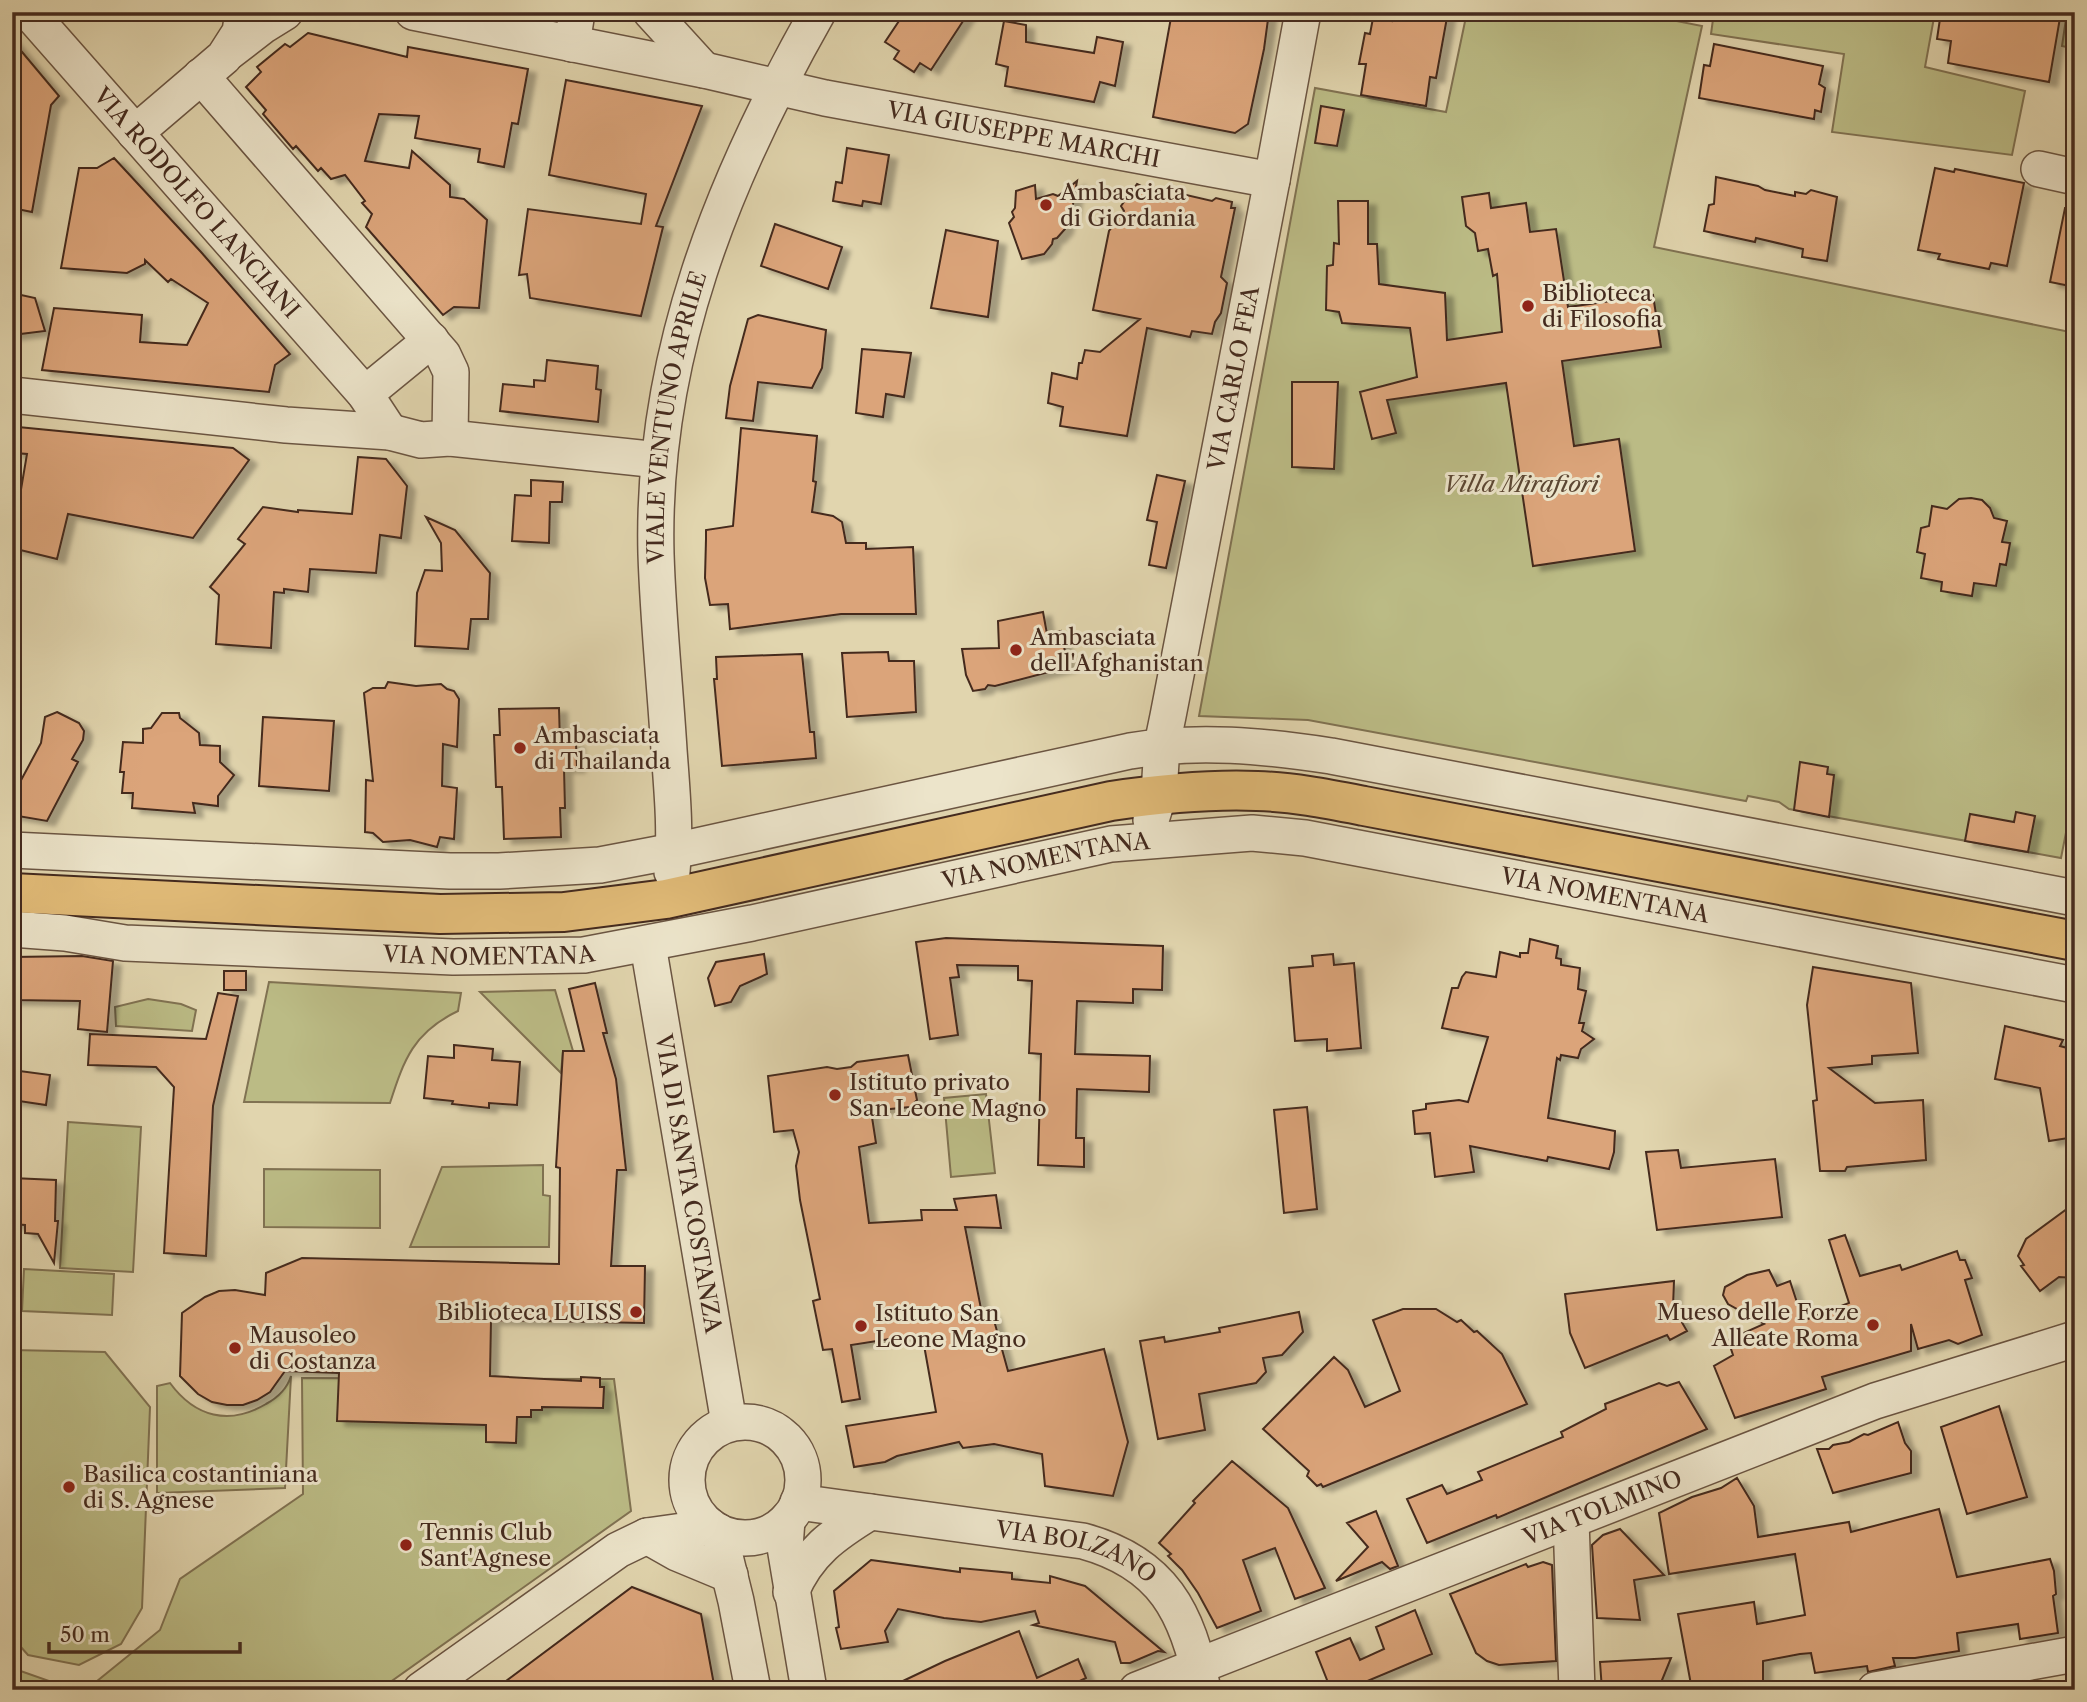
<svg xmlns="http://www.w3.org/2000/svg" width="2087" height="1702" font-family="'Libre Caslon Text',serif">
<defs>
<filter id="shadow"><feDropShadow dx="8" dy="4.5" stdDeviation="2" flood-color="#0004"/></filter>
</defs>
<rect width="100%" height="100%" fill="#e1d5ae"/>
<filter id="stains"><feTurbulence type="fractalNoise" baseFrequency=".00286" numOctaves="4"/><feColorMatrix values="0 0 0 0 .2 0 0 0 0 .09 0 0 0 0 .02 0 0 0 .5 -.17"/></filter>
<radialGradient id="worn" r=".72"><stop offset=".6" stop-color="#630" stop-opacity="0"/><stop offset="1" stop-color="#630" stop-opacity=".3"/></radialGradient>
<!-- green -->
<path fill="#bbbb85" stroke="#807252" stroke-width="2" d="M1467 12H1631L1702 26 1654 247 2075 333V787L2061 858 1789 809 1779 802 1748 796 1746 801 1308 720 1199 716 1315 88 1446 112Z
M1714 12H1935L1925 67 2025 91 2012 155 1832 132 1844 54 1711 34Z
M2067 12H2075V49L2062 46Z
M269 982 461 993 458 1011C414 1032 404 1059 390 1103L244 1102Z
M555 990 573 1051H563L561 1073 480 992Z
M148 999 181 1004 196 1010 192 1031 116 1026 115 1007Z
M986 1094 995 1173 951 1177 944 1098Z
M68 1122 141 1127 133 1272 60 1268Z
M543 1165V1195L550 1196 549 1247H410L442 1167Z
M264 1169 380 1170V1228L264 1227Z
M24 1269 114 1274 112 1315 22 1311Z
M12 1350 105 1352 150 1407 142 1608 121 1644 79 1665 28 1655 12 1637Z
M291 1376 285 1488 157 1493V1386L170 1383C195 1417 229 1426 266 1404 279 1397 287 1389 291 1376Z
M302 1378 614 1379 631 1511 379 1690H86L160 1630 180 1579 303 1494Z
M12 1668 52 1682 56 1690H12Z"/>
<!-- building -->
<path fill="#dba47a" stroke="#442a1e" stroke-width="2" filter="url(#shadow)" d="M905 12H969L931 70 920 63 914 72 894 59 899 51 885 42Z
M1172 12H1269L1264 49 1248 124 1235 133 1153 117Z
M1394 12H1448L1436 78 1430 77 1426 106 1361 95 1366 64H1359L1365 33 1370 34 1373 18 1392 21Z
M1941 12H2061L2049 82 1948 63 1951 41 1937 39Z
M1004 21 1026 25V42L1094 53 1097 37 1123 42 1115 86 1100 82 1094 102 1005 86 1008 67 996 64Z
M308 33 407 57 408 47 528 69 518 124 512 123 504 167 478 162 480 149 415 138 419 116 379 114 365 161 409 168 412 151 450 185V197L464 199 487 220 479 308 454 307 443 315 366 227 372 214 362 203 365 201 345 175 331 179 321 168 318 171 296 146 293 149 263 114 266 110 246 87 261 72 257 67 285 44 290 47Z
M12 40 59 96 51 105 32 212 12 208Z
M1714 44 1823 66 1819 84 1825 88 1821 112 1815 110 1814 119 1699 98 1704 65 1710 66Z
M566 80 702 106 656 226 663 227 641 316 530 298 527 274 519 275 528 209 641 224 646 194 549 175Z
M1321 106 1344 110 1337 146 1315 143Z
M847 148 889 155 881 204 863 201 862 206 833 201 836 182 842 183Z
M114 158 201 252 290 354 275 365 269 392 42 370 54 308 142 315 140 342 187 345 208 303 171 279 168 282 145 260V264L127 273 61 268 79 168H97Z
M1935 168 1954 172 1955 169 2024 183 2007 266 1991 263 1989 269 1938 259 1940 254 1918 250Z
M1716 177 1758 186 1765 190 1795 196V192L1806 194 1811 190 1837 197 1827 261 1802 257 1803 249 1756 238 1755 242 1704 231 1709 205 1714 204Z
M1077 181 1071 216H1067L1065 229 1057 238 1053 239 1052 244 1044 254 1022 259 1009 223 1014 217 1012 212 1015 208 1016 191 1035 185 1036 199 1053 194 1058 196Z
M1137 184 1147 189 1156 188 1212 201 1216 198 1232 202 1231 208H1235L1221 277 1227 283 1221 313 1215 322 1212 334 1192 331 1190 337 1147 328 1127 436 1060 426 1063 407 1048 403 1052 373 1077 379 1079 363H1082L1085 350 1100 352 1140 319 1093 310 1109 231 1124 211 1121 206Z
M1489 193 1491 208 1526 203 1530 232 1556 229 1568 307 1653 295 1661 347 1562 361 1574 446 1619 439 1635 551 1533 566 1506 383 1387 400 1396 433 1372 439 1360 392 1417 377 1410 328 1342 323 1339 312 1326 310 1327 266 1333 265 1334 243 1339 244 1338 201H1368V244H1377L1379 284 1445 293 1447 340 1502 332 1497 274 1493 276 1488 249 1478 251 1475 233 1466 226 1462 197Z
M2065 208 2075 209V287L2050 282Z
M775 224 842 247 828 289 761 266Z
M946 230 998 241 988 317 931 308Z
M12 293 35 298 45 331 12 335Z
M758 315 826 330 822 368 812 388 758 382 753 421 726 418 730 386 748 319Z
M862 349 911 353 904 397 886 394 883 417 856 413Z
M547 360 598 366 596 389 601 390 598 422 500 411 503 384 534 387V380L545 381Z
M1292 382H1338L1334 469 1292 467Z
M18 427 233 448 249 460 193 538 68 514 57 559 12 548V524L15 525 27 454 15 453Z
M741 428 817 436 813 481 816 482 812 512 833 516 842 522 846 543H866V549L913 547 916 614H841L730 629 728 604 710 605 705 578 706 539V530L733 526Z
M358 457 386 459 407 486 401 538 380 535 376 573 310 569 308 592 284 589V593L274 592 271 648 216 644 219 595 210 587 245 544 238 539 263 507 298 512V510L352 514Z
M1157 475 1185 481 1166 568 1149 565 1157 522 1147 520Z
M531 480 563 482 562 502H550L549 543 512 541 515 495 531 496Z
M1971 498 1982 500 1990 508 1994 518 2007 521 2002 542 2010 543 2006 565 2000 564 1996 586 1974 583 1972 596 1941 591 1942 582 1921 578 1925 554 1917 552 1921 528 1929 526 1932 506 1947 509 1959 499Z
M426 517 455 530 490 573 488 619H471L468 649 415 646 417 593 425 570 442 571 441 543Z
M1043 612 1047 634 1061 631 1068 667 995 686 988 685 985 689 973 691 966 675 962 649 999 648 998 621Z
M888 652 889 661H914L916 712 847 717 842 653Z
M802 654 810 732H814L816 758 722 766 714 679H717L716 657Z
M388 682 416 686 441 684 447 689 454 691 459 699 457 747 443 744 442 786 457 788 454 839 440 837 437 847 410 840 383 842 373 833 365 832 366 780 373 781 364 693 373 688H385Z
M559 708 560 743H576L577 768H564L565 808H560L561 837 504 839 502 787H496L494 735H500L499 709Z
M57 712 79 723 84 731 83 740 72 759 78 762 47 821 12 815V797L41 743 45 717Z
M162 713H179L180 718 199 733 200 745 220 746V762L234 775 218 796V806L193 803 195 813 132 808 133 793H122L124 772H120L123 742 143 743V729L151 728Z
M263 717 334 721 329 791 259 786Z
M1800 762 1828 767 1827 774 1834 775 1829 817 1794 810Z
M2016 812 2035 816 2028 852 1965 841 1970 814 2014 822Z
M946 938 1163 946 1162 990 1133 989V1003L1077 1001 1075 1054 1150 1056 1149 1092 1077 1089 1076 1138H1084V1167L1038 1165 1041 1054 1029 1053 1032 981 1018 980V966L957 965 959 977 950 978 958 1035 930 1039 916 942Z
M1530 939 1558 946 1556 958 1561 959V965L1580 968 1578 989 1586 991 1579 1023H1584L1582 1031 1594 1039 1581 1049 1578 1058 1561 1055 1560 1060 1557 1058 1548 1118 1615 1131 1614 1152 1609 1169 1548 1157 1547 1161 1470 1146 1474 1172 1435 1177 1430 1133 1415 1134 1413 1111 1426 1109V1104L1459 1100 1468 1102 1488 1037 1442 1028 1452 988H1458L1462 977 1466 972 1496 977 1500 952 1520 957V953H1528Z
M764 954 767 974 740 986 731 1002 715 1006 708 978 716 962Z
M1333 954 1334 965 1354 963 1361 1048 1327 1051V1039L1295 1041 1289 968 1313 966 1312 956Z
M82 956 113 961 107 1032 78 1029 80 1001 12 1000V957Z
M1813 967 1911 983 1918 1053 1872 1056V1064L1829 1068 1875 1103 1923 1100 1926 1160 1847 1167 1845 1171H1820L1813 1101 1817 1100 1807 1005Z
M224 971H246V990H224Z
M595 983 607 1033H603L616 1079 626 1170H617L611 1266H645L644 1323 491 1320 490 1376 581 1381V1377L600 1378V1387H604L603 1408 542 1407V1410H531V1417H517L516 1443 486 1442V1425L337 1421 339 1373 285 1371 270 1392 257 1400 243 1405H227L212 1402 198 1394 180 1376 182 1313 205 1297 219 1291 235 1290 265 1295 266 1273 302 1258 559 1264 560 1168 556 1167 563 1051H584L569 989Z
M218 993 238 996 213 1106 206 1256 164 1253 174 1087 156 1067 88 1065 90 1034 206 1039Z
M2005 1026 2063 1040 2060 1046 2075 1050V1137L2049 1141 2040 1088 1995 1079Z
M454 1045 493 1049 492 1060 520 1062 517 1105 489 1103V1108L452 1104 453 1101 424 1098 428 1056 454 1058Z
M908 1055 917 1100 910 1107 871 1111 876 1143 859 1147 869 1223 922 1220 921 1210H957L954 1199 996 1195 1001 1228 965 1227 982 1314 992 1313 1008 1371 1104 1349 1128 1442 1113 1496 1045 1486 1042 1454 994 1444 963 1448 959 1442 897 1456 885 1462 854 1467 846 1426 936 1412 922 1334 851 1345 860 1399 842 1402 832 1349 823 1350 813 1301 820 1299 800 1200 796 1166 799 1152 793 1130 774 1132 768 1076 827 1067 837 1069 851 1067 857 1062Z
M12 1070 50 1075 46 1105 12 1100Z
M1307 1107 1317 1209 1284 1213 1274 1110Z
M1678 1150 1681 1168 1775 1159 1782 1217 1657 1230 1646 1152Z
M12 1178 56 1180 55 1221H58L54 1263 38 1234 25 1233V1225L12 1224Z
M2075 1203V1278L2059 1277 2040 1291 2021 1266 2024 1265 2018 1256 2026 1239Z
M1845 1235 1860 1276 1900 1265 1902 1270 1957 1251 1960 1260H1965L1972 1278 1965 1280 1982 1335 1958 1344 1949 1340 1918 1349 1911 1324V1351L1822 1377 1826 1389 1735 1418 1714 1366 1733 1355 1728 1340 1764 1324 1728 1304 1723 1295 1725 1287 1747 1275 1769 1270 1777 1286 1790 1281 1803 1321 1849 1303 1829 1240Z
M1674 1281 1673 1307 1687 1331 1670 1340 1667 1335 1585 1368 1570 1333 1565 1294Z
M1403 1309H1436L1457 1322 1461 1320 1474 1332 1477 1331 1502 1354 1527 1404 1323 1487 1321 1484 1317 1486 1307 1476 1309 1471 1263 1429 1334 1357 1348 1370 1365 1407 1400 1391 1373 1320Z
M1299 1312 1303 1332 1282 1355 1263 1358 1266 1372 1256 1383 1199 1394 1205 1430 1158 1439 1140 1341 1164 1337 1165 1342 1220 1332 1219 1328Z
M1679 1382 1707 1429 1497 1518 1496 1515 1427 1543 1407 1499 1442 1485 1447 1494 1482 1480 1478 1472 1563 1437 1561 1432 1606 1409 1605 1404 1659 1383 1667 1386Z
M1999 1406 2027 1497 1967 1514 1941 1427Z
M1898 1422 1905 1443 1911 1451V1473L1833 1493 1817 1449H1829L1833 1445 1849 1442 1864 1434 1868 1435Z
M1232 1461 1288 1508 1325 1588 1295 1599 1275 1548 1243 1560 1261 1611 1217 1628 1198 1593 1182 1570 1168 1556 1171 1554 1159 1543 1195 1503 1193 1501Z
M1737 1478 1754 1506 1758 1537 1849 1522 1851 1532 1939 1509 1957 1577 2050 1559 2054 1571 2056 1594 2053 1596 2058 1633 2020 1639 2018 1624 1957 1633 1959 1651 1915 1658H1893L1895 1666 1868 1672 1867 1666 1815 1673 1811 1653 1800 1654 1763 1661V1682L1708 1690H1692L1678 1614 1754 1602 1757 1624 1805 1615 1795 1554 1669 1574 1659 1513 1692 1497 1721 1488Z
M1376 1511 1398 1566 1390 1569 1382 1562 1336 1581 1368 1547 1347 1523Z
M1620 1529 1664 1575 1634 1580 1640 1620 1597 1618 1592 1545 1603 1535Z
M871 1560 960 1572V1568L1012 1573V1579L1050 1583V1576L1085 1586 1164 1652 1158 1651 1130 1663H1121L1115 1642 1033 1625 1039 1623 1035 1611 981 1622 944 1618 898 1609 885 1631 888 1642 841 1649 836 1628 839 1627 834 1591Z
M1543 1562 1552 1565 1556 1661 1499 1665 1487 1661 1476 1653 1450 1594 1526 1564 1528 1567Z
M632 1587 701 1614 715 1690H494Z
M1415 1610 1432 1654 1346 1690H1331L1316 1652 1350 1638 1360 1660 1384 1649 1376 1627Z
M1019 1631 1037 1678 1078 1659 1086 1678 1061 1690H884L945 1661Z
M1671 1658 1658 1690H1602L1600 1662Z"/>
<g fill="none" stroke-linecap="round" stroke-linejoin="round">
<defs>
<g id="minor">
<path id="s1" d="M29 12 365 394 390 432"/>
<path id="s2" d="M413 12 704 70 825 98 1272 180"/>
<path d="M651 12 704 70"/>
<path d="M572 44 577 12"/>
<path d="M229 52 264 25 285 12"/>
<path d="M201 76 443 355 451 372 450 438"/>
<path d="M135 133 224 57 240 32 243 12"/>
<path d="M2039 169 2075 177"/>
<path d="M365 394 431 340"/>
<path d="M12 395 286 425 390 432 421 440 450 438 659 460"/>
<path id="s3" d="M1151 820 1159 794 1162 745 1168 716 1272 180 1303 12"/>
<path d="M12 850 450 871H499L600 865 674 851 1130 751C1197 739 1265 746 1331 756L2075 898"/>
<path id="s4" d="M672 872C676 831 672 791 669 750 665 685 658 619 656 554 651 357 722 181 818 12"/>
<path id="s5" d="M12 929 65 933 125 943 453 957 584 955 752 923 1111 844 1252 833 1305 838 2075 985"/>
<path id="s6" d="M648 945 729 1423"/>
<circle cx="745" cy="1480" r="58"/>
<path id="s7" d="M798 1502 1083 1541C1163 1563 1188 1612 1203 1690"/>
<path d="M787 1520 785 1547 809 1690"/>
<path d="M1571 1521 1577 1690"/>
<path d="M719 1532 736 1601 753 1690"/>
<path d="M647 1536 677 1553 730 1575"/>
<path d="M791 1592C808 1552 834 1534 870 1512"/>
<path d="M421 1690 618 1550 647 1536 711 1527"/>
<path id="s8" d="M1137 1690 1875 1401 2075 1339"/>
<path d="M1875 1690 2075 1654"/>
</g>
<path id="major" d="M12 893 440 914 564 912 666 899 1111 801C1159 794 1208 789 1257 791 1293 792 1328 799 1364 806L2075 941"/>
</defs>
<!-- minor casing -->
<use href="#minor" stroke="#6b5542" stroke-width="38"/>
<!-- major casing -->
<use href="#major" stroke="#442a1e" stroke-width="42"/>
<!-- minor -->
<use href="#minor" stroke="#ece4ca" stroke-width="35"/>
<!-- major -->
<use href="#major" stroke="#e0ba77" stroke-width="38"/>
</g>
<!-- markers -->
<g fill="#8f2418" stroke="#ece4ca" stroke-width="2.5">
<circle cx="1046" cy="205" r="7"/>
<circle cx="1528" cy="306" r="7"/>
<circle cx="1016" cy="650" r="7"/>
<circle cx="520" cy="748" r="7"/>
<circle cx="835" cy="1095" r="7"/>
<circle cx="636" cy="1312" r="7"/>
<circle cx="1873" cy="1325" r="7"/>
<circle cx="861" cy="1326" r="7"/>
<circle cx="235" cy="1348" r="7"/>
<circle cx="69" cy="1487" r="7"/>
<circle cx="406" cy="1545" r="7"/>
</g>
<g text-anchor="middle" stroke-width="6" stroke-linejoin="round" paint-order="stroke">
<!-- street labels -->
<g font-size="23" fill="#442a1e" stroke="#ece4ca">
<text dy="8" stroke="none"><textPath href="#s2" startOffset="623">VIA GIUSEPPE MARCHI</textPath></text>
<text dy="8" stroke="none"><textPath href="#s1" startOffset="254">VIA RODOLFO LANCIANI</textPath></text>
<text dy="8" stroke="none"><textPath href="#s3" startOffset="450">VIA CARLO FEA</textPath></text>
<text dy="8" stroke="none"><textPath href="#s4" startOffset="457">VIALE VENTUNO APRILE</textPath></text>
<text dy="8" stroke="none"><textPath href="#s5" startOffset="1045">VIA NOMENTANA</textPath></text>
<text dy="8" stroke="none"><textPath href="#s5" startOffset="1612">VIA NOMENTANA</textPath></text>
<text dy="8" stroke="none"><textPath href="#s5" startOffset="478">VIA NOMENTANA</textPath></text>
<text dy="8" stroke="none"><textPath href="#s6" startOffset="242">VIA DI SANTA COSTANZA</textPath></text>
<text dy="8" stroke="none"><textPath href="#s8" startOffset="500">VIA TOLMINO</textPath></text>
<text dy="8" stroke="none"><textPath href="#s7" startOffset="284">VIA BOLZANO</textPath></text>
</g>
<!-- poi labels -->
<g font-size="23" fill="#442a1e" stroke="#ece4ca" text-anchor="start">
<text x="1060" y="200">Ambasciata<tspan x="1060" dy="26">di Giordania</tspan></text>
<text x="1542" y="301">Biblioteca<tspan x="1542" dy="26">di Filosofia</tspan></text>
<text x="1030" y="645">Ambasciata<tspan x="1030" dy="26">dell'Afghanistan</tspan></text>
<text x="534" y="743">Ambasciata<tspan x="534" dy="26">di Thailanda</tspan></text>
<text x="849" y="1090">Istituto privato<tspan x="849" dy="26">San Leone Magno</tspan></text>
<text x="622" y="1320" text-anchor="end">Biblioteca LUISS</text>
<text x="1859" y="1320" text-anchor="end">Mueso delle Forze<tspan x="1859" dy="26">Alleate Roma</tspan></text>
<text x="875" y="1321">Istituto San<tspan x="875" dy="26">Leone Magno</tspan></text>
<text x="249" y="1343">Mausoleo<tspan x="249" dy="26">di Costanza</tspan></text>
<text x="83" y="1482">Basilica costantiniana<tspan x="83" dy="26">di S. Agnese</tspan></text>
<text x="420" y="1540">Tennis Club<tspan x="420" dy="26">Sant'Agnese</tspan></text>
</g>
<!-- park labels -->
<g font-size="23" font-style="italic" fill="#5c4733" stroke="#ece4ca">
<text x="1521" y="492">Villa Mirafiori</text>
</g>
</g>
<!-- margin -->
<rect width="2087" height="1702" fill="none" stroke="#e1d5ae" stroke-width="42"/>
<rect x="14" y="14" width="2059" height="1674" fill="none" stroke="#442a1e" stroke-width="3.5"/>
<rect x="21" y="21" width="2045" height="1660" fill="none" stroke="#442a1e" stroke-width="2"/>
<!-- scale -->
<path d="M49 1642v10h191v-10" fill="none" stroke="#442a1e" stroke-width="3.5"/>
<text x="60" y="1642" font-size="21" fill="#442a1e" stroke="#ece4ca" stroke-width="5" paint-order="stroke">50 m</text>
<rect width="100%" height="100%" filter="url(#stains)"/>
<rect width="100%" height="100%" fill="url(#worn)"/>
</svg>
